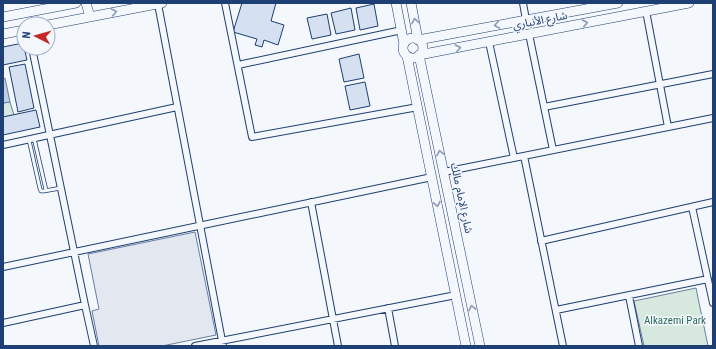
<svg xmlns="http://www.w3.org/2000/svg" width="716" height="349" font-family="'Roboto Condensed','Noto Sans Arabic',sans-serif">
<rect width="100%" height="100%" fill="#f4f7fb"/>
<!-- green -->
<path fill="#d7e8df" stroke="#687fa3" d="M10 102 14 115 3 117V103Z
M696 288 708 346H644L634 301Z"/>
<!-- parking -->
<path fill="#e3e8f0" stroke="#687fa3" d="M195 232 216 335 162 346H99L92 311 99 309 88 254Z"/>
<!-- water -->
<path fill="#bed0e5" stroke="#687fa3" d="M5 78 10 102 3 103V79Z"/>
<!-- building -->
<path fill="#d5e0f0" stroke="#1d3f73" d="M242 3H276L271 21 284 25 278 45 264 40 262 47 255 45 257 39 233 32Z
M374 4 378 26 360 30 356 8Z
M351 8 355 30 336 34 331 13Z
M327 14 331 35 312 39 307 18Z
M23 43 27 60 3 65V47Z
M359 54 364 78 344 82 339 59Z
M25 64 34 108 18 112 9 67Z
M365 82 370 106 350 110 345 86Z
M36 110 40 127 3 135V117Z"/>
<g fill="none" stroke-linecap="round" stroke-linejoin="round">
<defs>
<path id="lane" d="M34 138 46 190
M29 140 40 189 41 191H44L61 188"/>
<path id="street" d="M225 3 252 137 418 107
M523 3 526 20
M158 4 223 346
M646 11 668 127
M529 34 553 150
M489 42 514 158
M238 65 402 30
M544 107 713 74
M3 145 177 107
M524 156 563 346
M444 172 713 118
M311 202 338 346
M692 207 713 303
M541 241 713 202
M3 267 432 177
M629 296 639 346
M85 305 94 346
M388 308 395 346
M556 310 708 279
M3 323 85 305 32 48
M195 346 456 295"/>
<path id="secondary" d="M86 3 90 17
M396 3 404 44
M411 3 418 40 618 3
M3 17 76 3
M48 25 162 3
M3 34 24 30
M403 48a10 10 0 1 1 20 0a10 10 0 1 1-20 0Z
M407 56 466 346
M480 346 419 55 689 3"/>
</defs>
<!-- lane casing -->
<use href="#lane" stroke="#1d3f73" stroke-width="4.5"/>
<!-- street casing -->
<use href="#street" stroke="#1d3f73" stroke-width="8"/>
<!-- secondary casing -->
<use href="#secondary" stroke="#1d3f73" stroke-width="10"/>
<!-- lane -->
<use href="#lane" stroke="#f4f7fb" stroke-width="3"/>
<!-- street -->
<use href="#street" stroke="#f4f7fb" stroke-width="6"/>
<!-- secondary -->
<use href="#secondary" stroke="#f4f7fb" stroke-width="9"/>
</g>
<!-- one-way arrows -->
<defs><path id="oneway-chevron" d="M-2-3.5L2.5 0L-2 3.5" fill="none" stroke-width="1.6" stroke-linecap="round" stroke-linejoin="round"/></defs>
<g stroke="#889bb7">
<use href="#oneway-chevron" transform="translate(114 12) rotate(-11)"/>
<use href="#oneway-chevron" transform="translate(415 21) rotate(-101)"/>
<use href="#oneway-chevron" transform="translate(585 23) rotate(-11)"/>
<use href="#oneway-chevron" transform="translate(497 25) rotate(170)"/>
<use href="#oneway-chevron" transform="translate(458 48) rotate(-11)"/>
<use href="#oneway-chevron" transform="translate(440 153) rotate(-102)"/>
<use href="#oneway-chevron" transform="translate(437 204) rotate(79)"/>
<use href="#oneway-chevron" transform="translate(472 308) rotate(-102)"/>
</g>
<g text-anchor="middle" stroke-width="3" stroke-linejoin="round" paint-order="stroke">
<!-- street labels -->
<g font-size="11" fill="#1d3f73" stroke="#f4f7fb">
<text transform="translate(540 20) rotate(-11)" y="4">شارع الأنباري</text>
<text transform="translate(462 198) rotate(78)" y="4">شارع الإمام مالك</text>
</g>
<!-- park labels -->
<g font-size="11" fill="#2c6c60" stroke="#f4f7fb">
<text x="675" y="324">Alkazemi Park</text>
</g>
</g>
<!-- border -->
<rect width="716" height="349" fill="none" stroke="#1d3f73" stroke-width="8"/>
<!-- north arrow -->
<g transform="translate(36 36) rotate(276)"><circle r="19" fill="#f4f7fb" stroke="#9eadc5"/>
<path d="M0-3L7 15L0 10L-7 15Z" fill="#c62828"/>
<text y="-6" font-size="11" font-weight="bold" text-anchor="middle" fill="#1d3f73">N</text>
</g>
</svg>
